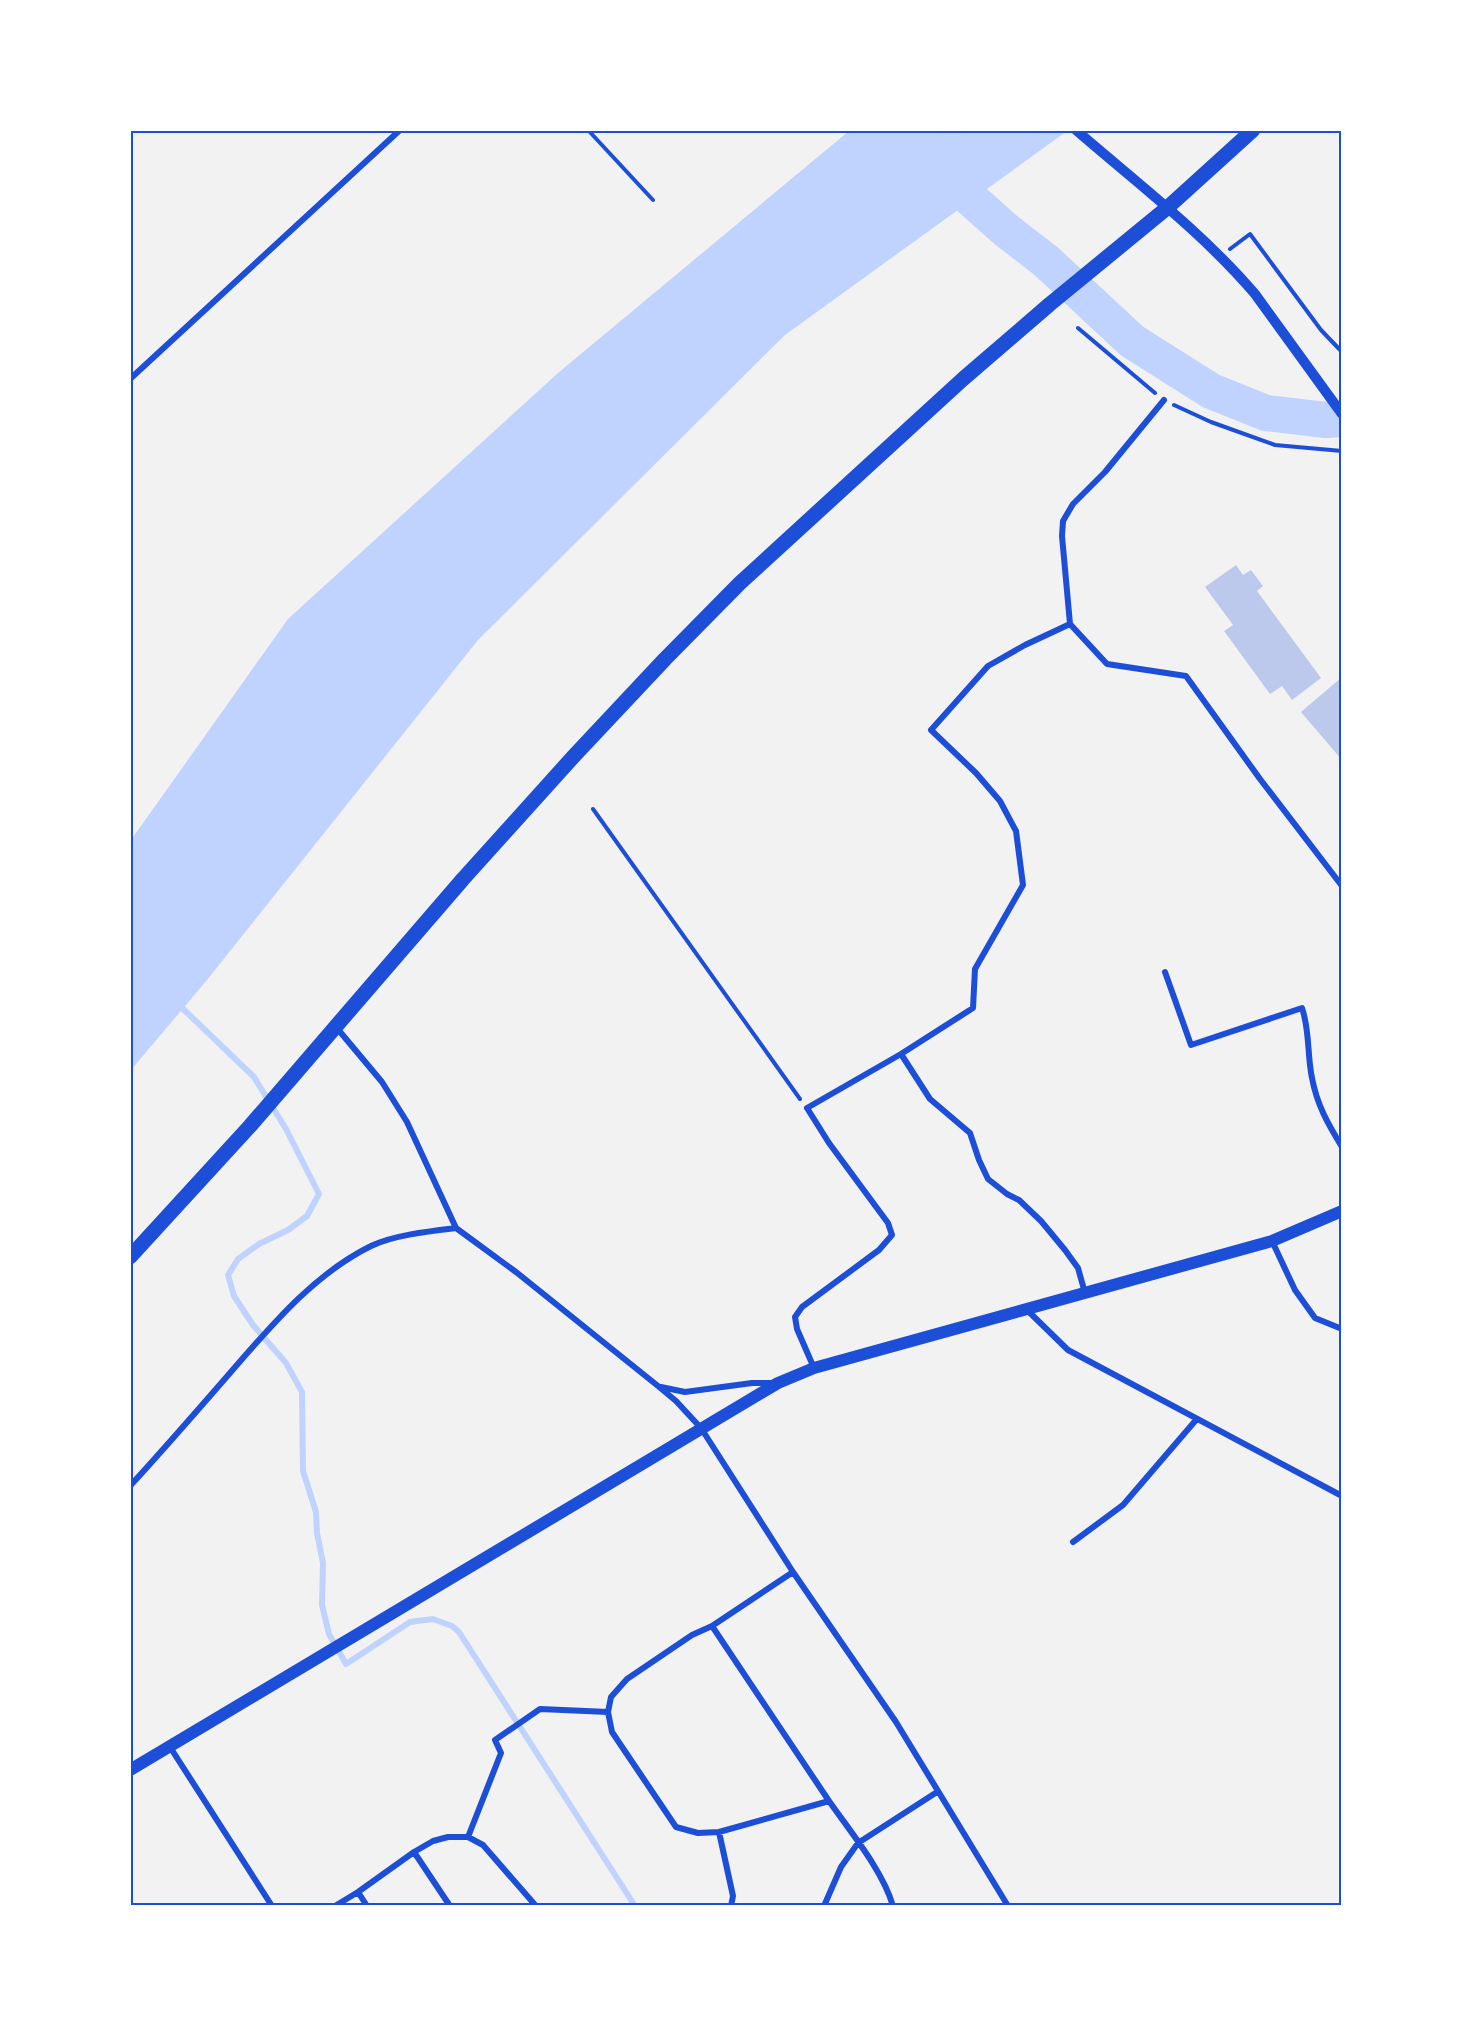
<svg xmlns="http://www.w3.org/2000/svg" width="1472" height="2036" font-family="'Asap Condensed',sans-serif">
<rect width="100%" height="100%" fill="#f2f2f2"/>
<!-- water -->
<path fill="#bfd3fe" d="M849 131H1067L785 335 478 640 207 980 131 1070V840L288 619 558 373Z"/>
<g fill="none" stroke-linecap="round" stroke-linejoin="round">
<!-- stream -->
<path stroke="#bfd3fe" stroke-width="6" d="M178 1004 254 1077 286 1129 319 1194 307 1216 288 1230 259 1244 238 1259 228 1275 234 1296 253 1325 286 1363 302 1392 303 1471 316 1512 317 1533 323 1563 322 1605 329 1634 346 1664 410 1622 433 1619 452 1626 459 1632 635 1906"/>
<!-- river -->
<path stroke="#bfd3fe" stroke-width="36" d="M949 160 954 184 1007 231 1046 261 1132 341 1211 391 1266 413 1326 420 1342 419"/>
</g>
<!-- building -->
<path fill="#bdc9ec" d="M1236 565 1243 575 1251 570 1263 586 1257 591 1321 678 1292 700 1282 686 1270 694 1224 631 1233 625 1205 587Z
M1342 677V760L1301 712Z"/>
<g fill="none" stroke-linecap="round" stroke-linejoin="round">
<!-- path -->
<path stroke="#1d4ed8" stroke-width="4" d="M588 130 653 200
M1230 249 1250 234 1321 330 1342 352
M1078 328 1155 393
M1174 405 1211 422 1275 445 1342 451
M593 809 800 1099"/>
<!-- minor -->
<path stroke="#1d4ed8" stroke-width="6" d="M130 379 400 130
M1164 400 1105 472 1073 504 1063 521 1062 536 1070 624 1107 664 1186 676 1260 779 1342 886
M1165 972 1191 1045 1302 1008C1310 1031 1307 1055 1312 1078 1317 1105 1328 1124 1342 1147
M336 1027 382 1082 407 1122 456 1228
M901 1054 930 1099 970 1133 979 1160 988 1179 1007 1194 1019 1200 1041 1221 1065 1250 1078 1268 1085 1293
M1272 1241 1295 1290 1315 1318 1342 1329
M1027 1310 1068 1350 1342 1496
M814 1368 797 1329 795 1317 802 1307 879 1250 892 1235 888 1223 829 1143 807 1108 901 1054 973 1008 975 969 1023 885 1016 831 1000 801 976 773 931 730 988 666 1025 645 1070 624
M661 1387 685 1392 752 1383H773
M130 1486C164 1449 197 1411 230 1373 271 1326 314 1274 371 1246 394 1235 431 1231 456 1228L516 1272 658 1386 676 1401 701 1428 793 1572 896 1722 1008 1906
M1073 1542 1123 1505 1196 1420
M793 1572 712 1626 692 1635 627 1679 611 1697 608 1712 612 1732 676 1827 698 1833 719 1832 829 1801C850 1831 883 1871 893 1906
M712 1626 829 1801
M170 1747 272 1906
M719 1832 733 1896 731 1906
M468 1837 501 1753 495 1740 540 1709 608 1712
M414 1852 450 1906
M358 1892 367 1906
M335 1906 358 1892 414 1852 433 1841 448 1837H468L483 1845 536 1906
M824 1906 841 1867 858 1843 937 1792"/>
<!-- tertiary -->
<path stroke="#1d4ed8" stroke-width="10" d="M1076 130C1137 183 1202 232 1255 294L1342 414"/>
<!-- secondary -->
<path stroke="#1d4ed8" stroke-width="12" d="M130 1770 778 1383 814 1368 1272 1241 1342 1211"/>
<!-- primary -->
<path stroke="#1d4ed8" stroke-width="15" d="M130 1257 250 1126 463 879 573 757 665 659 740 583 963 379 1050 304 1167 208 1253 130"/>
</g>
<!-- border -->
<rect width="1472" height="2036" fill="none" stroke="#ffffff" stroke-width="264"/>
<rect x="132" y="132" width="1208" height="1772" fill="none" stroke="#1d4ed8" stroke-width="2"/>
</svg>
